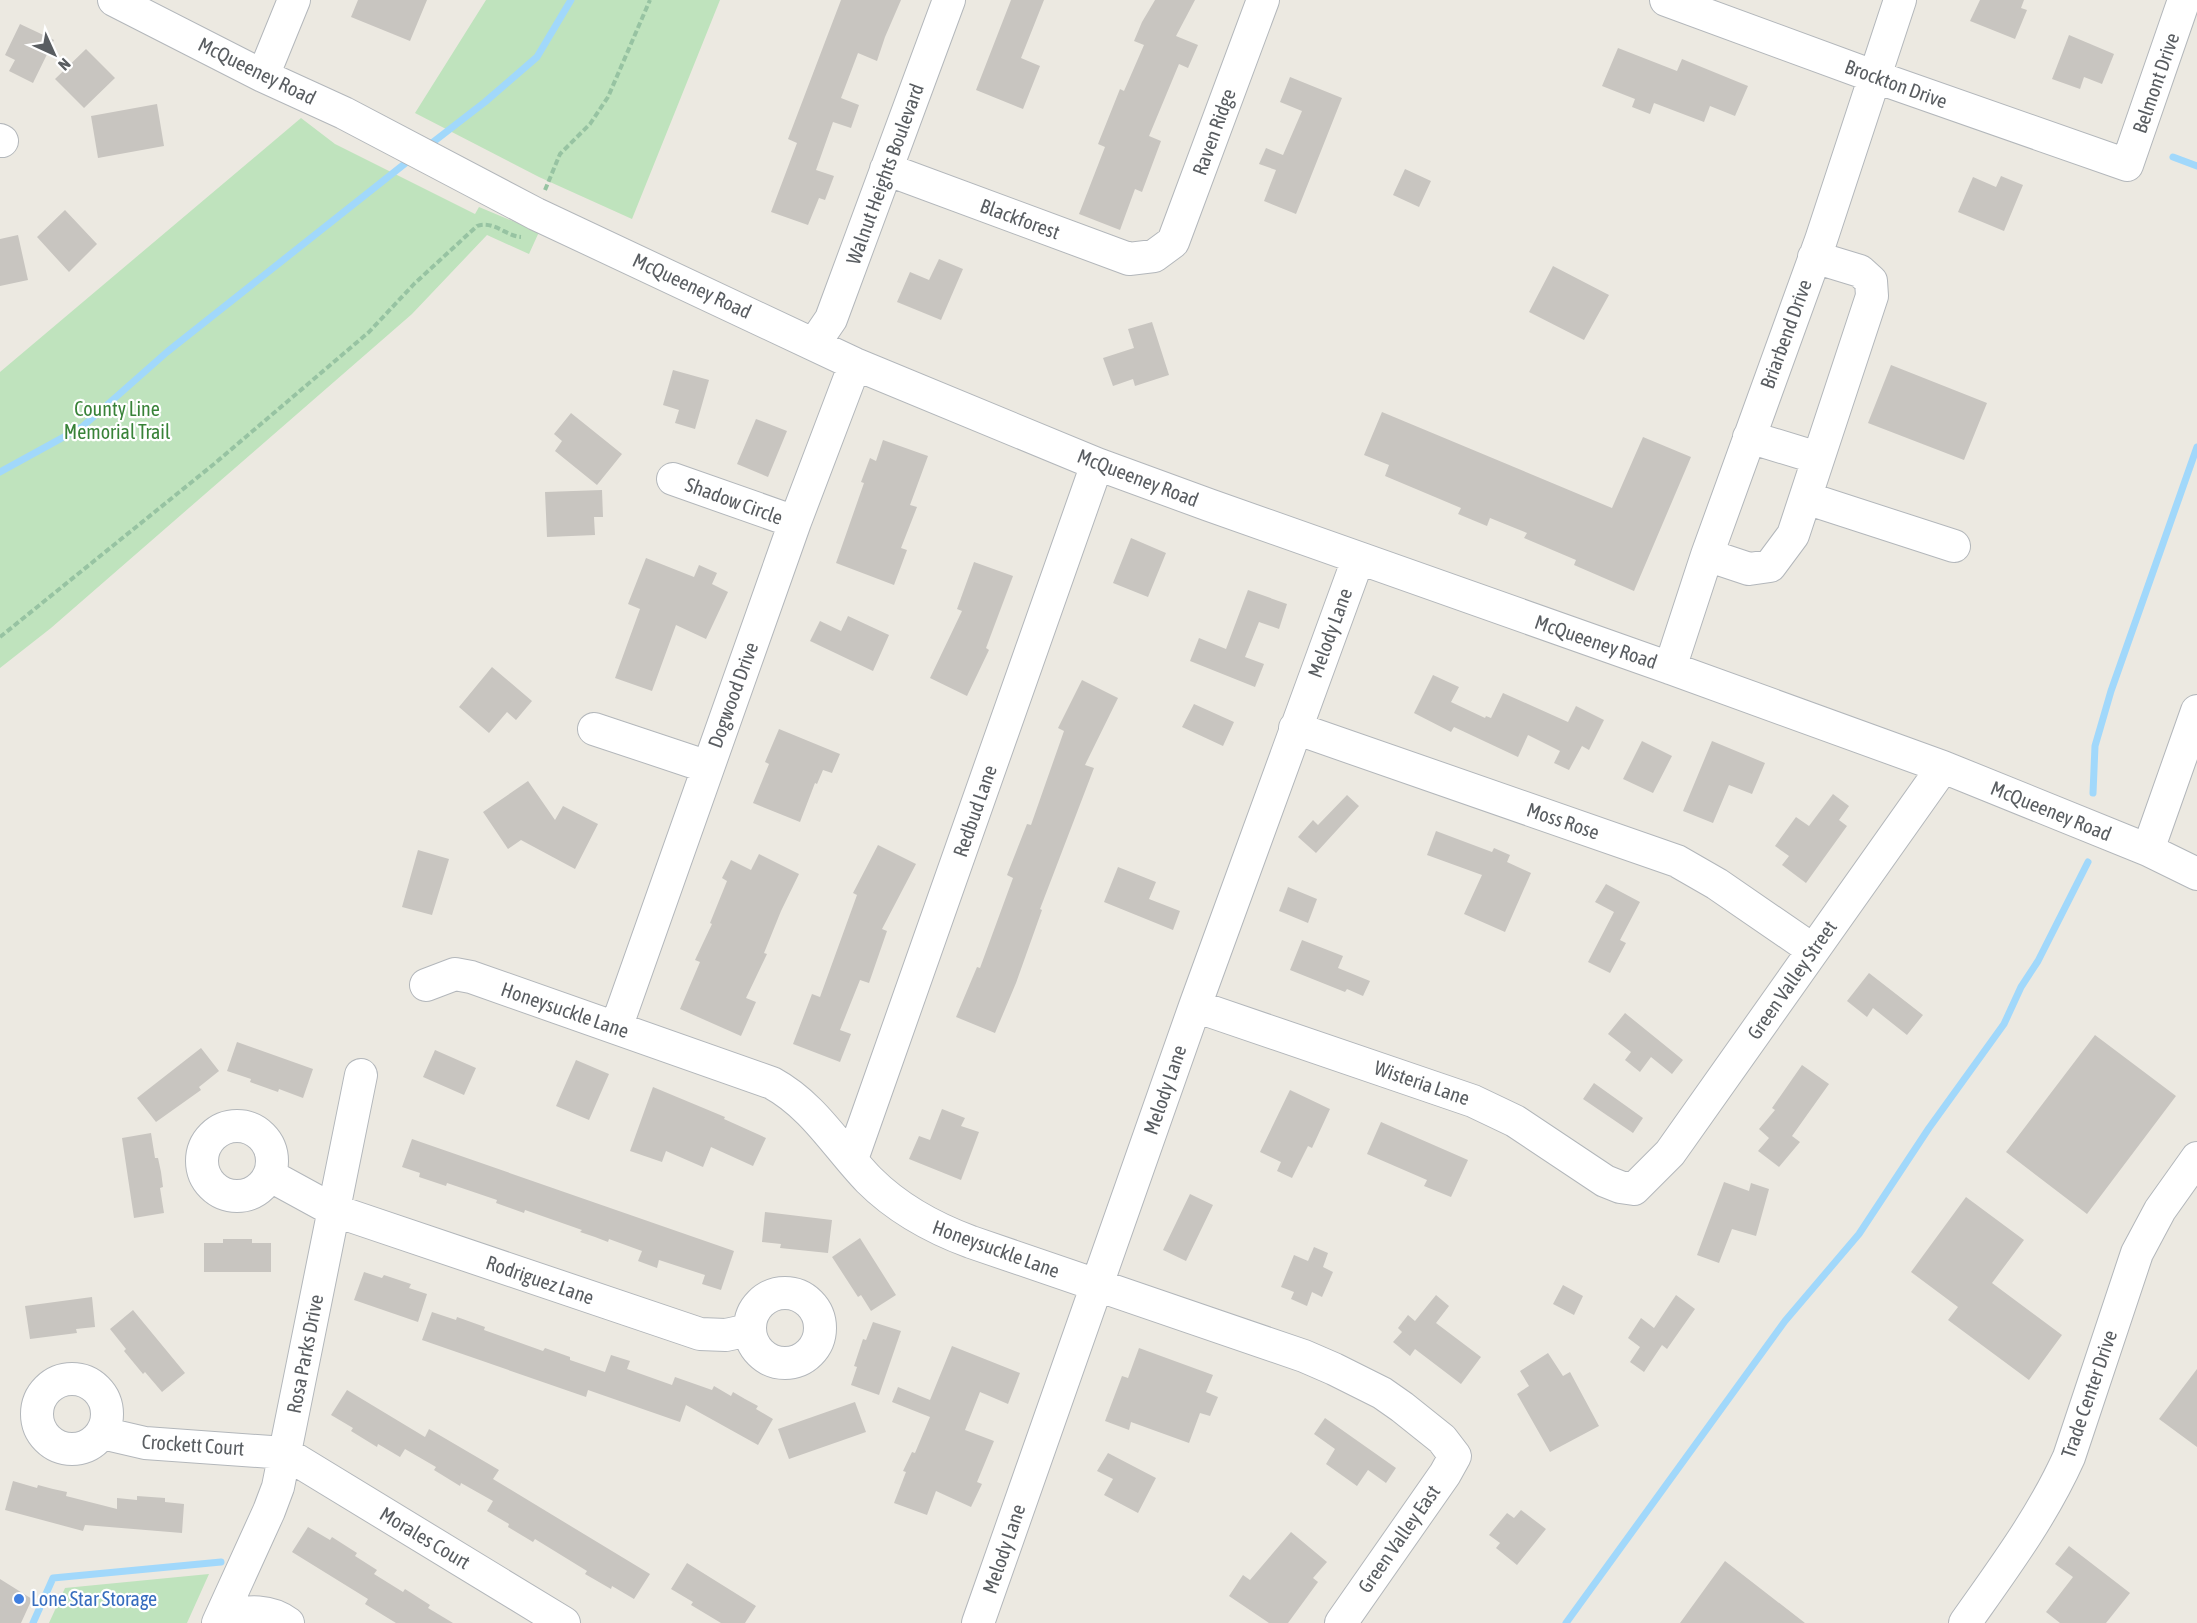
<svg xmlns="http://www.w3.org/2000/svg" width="2197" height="1623" font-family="'Asap Condensed',sans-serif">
<rect width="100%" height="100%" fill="#ece9e1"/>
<!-- green -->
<path fill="#bfe3bd" d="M486 0H720L632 219 539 177 415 113Z
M301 118 335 144 475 214 479 207 539 232 529 254 487 235 412 314 51 628 0 668V372Z
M209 1574 187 1623H49L65 1588Z"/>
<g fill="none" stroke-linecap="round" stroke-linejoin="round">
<!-- stream -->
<path stroke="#a1d8fb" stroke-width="7" d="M428 146 485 102 537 57 571 0
M2173 157 2197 166
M0 472 82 427 167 352 412 158
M2093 793 2095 746 2111 691 2197 447
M33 1623 53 1578 221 1562
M1566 1623 1785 1321 1859 1234 1929 1128 2004 1024 2021 987 2038 961 2088 862"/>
</g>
<!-- building -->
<path fill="#c8c5c0" d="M358 0H427L410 41 351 17Z
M841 0H901L885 37 877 61 858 53 841 98 859 105 851 128 833 122 816 170 834 176 825 200 819 198 808 225 771 212 797 143 788 139Z
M1011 0H1044L1021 58 1040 66 1023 109 976 90Z
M1155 0H1195L1176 36 1198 45 1188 68 1179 64 1149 136 1161 141 1142 192 1135 189 1120 230 1079 214 1105 147 1098 144 1120 89 1124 91 1144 45 1134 41 1142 22Z
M1980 0H2024L2021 8 2027 10 2015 39 1970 21Z
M20 24 54 40 33 83 9 71 15 60 5 55Z
M2069 35 2114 54 2102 84 2084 77 2080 89 2052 79Z
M1618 48 1677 71 1682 59 1748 86 1735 116 1710 106 1704 122 1654 103 1650 114 1632 107 1635 99 1602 86Z
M86 49 115 78 84 108 55 79Z
M1290 77 1342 98 1296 214 1264 201 1276 170 1259 164 1266 148 1283 155 1302 111 1280 102Z
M157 104 164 146 98 158 91 116Z
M1405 169 1431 181 1419 207 1393 195Z
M2001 176 2023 185 2004 231 1958 212 1973 177 1996 187Z
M65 210 97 244 69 272 37 237Z
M18 235 28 280 0 286V239Z
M939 259 963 269 941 320 897 302 910 272 929 280Z
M1553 266 1609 295 1584 340 1529 312Z
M1152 322 1169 375 1135 386 1133 379 1113 386 1103 358 1134 348 1128 329Z
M1891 365 1987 403 1964 460 1868 423Z
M673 370 709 380 695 429 675 423 679 410 663 405Z
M1382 412 1612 508 1643 437 1691 457 1634 591 1574 565 1576 560 1524 538 1527 533 1490 518 1487 526 1458 514 1461 508 1385 476 1389 465 1364 455Z
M571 413 622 454 597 485 555 451 562 441 554 434Z
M756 419 787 431 768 477 737 464Z
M883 440 928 456 910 505 917 507 901 548 907 550 894 585 836 563 864 483 861 482 870 458 876 461Z
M602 490 603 517H594L595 535 547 537 545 492Z
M1131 538 1166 553 1148 597 1113 583Z
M646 558 694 577 699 565 717 573 712 584 728 592 706 639 676 625 652 691 615 678 640 609 628 604Z
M974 562 1013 576 986 648 989 650 967 696 930 678 962 611 957 609Z
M1248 590 1287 604 1279 629 1259 622 1245 657 1264 664 1255 687 1190 661 1199 638 1226 649Z
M848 616 889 635 873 671 810 641 820 621 841 631Z
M492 667 532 701 516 720 507 712 489 733 459 707Z
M1433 675 1459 687 1451 702 1485 718 1486 716 1491 718 1503 693 1568 722 1576 706 1604 720 1589 750 1582 746 1569 770 1554 763 1560 751 1528 735 1518 757 1454 727 1451 732 1414 713Z
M1082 680 1118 698 1085 765 1094 768 1040 909 1042 910 1016 983 995 1033 956 1017 977 967 980 968 1013 878 1007 875 1027 824 1031 825 1064 731 1058 728Z
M1194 704 1234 722 1223 746 1182 727Z
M779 729 840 754 832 773 823 770 817 784 815 783 800 822 753 803 769 764 765 762Z
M1642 741 1672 756 1653 793 1623 779Z
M1712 741 1765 763 1752 794 1729 785 1713 823 1683 811Z
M528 781 555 820 563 806 598 824 575 869 521 840 508 849 483 812Z
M1833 794 1849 806 1839 820 1847 826 1806 883 1782 865 1789 856 1775 846 1796 817 1809 826Z
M1347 795 1359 806 1316 853 1298 837 1313 820 1318 825Z
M1436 831 1492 852 1494 848 1510 855 1507 862 1531 873 1505 932 1464 914 1482 875 1427 855Z
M878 845 916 864 882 929 887 931 869 983 860 980 840 1030 851 1034 840 1062 793 1044 812 994 820 997 857 895 853 893Z
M418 850 449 859 432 915 402 907Z
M759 854 799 874 781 911 764 953 767 954 746 998 756 1002 741 1036 680 1009 700 962 695 960 712 924 710 923 727 881 722 878 731 860 751 870Z
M1118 867 1156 882 1149 899 1180 911 1173 930 1104 902Z
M1606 884 1640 902 1620 940 1626 943 1610 973 1588 962 1614 912 1595 902Z
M1288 887 1317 899 1308 923 1279 911Z
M1302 940 1343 956 1338 968 1370 981 1363 996 1347 989 1345 992 1290 970Z
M1869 973 1923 1015 1907 1035 1873 1008 1867 1017 1847 1001Z
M1625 1013 1683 1060 1672 1074 1651 1057 1640 1072 1625 1060 1631 1052 1608 1034Z
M2095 1035 2176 1096 2087 1214 2006 1152Z
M237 1042 313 1069 303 1098 279 1089 278 1092 250 1082 251 1079 227 1071Z
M201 1048 219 1071 199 1087 201 1090 156 1122 137 1098Z
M435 1050 476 1068 464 1095 423 1077Z
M576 1060 609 1074 589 1120 556 1106Z
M1802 1065 1829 1084 1792 1136 1800 1142 1779 1167 1758 1151 1769 1138 1759 1129 1775 1110 1772 1108Z
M1594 1083 1643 1118 1633 1133 1583 1099Z
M653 1087 725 1117 724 1119 766 1138 753 1166 711 1147 703 1167 666 1151 662 1162 630 1151Z
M1290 1090 1330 1109 1312 1148 1308 1146 1292 1178 1277 1171 1281 1162 1260 1152Z
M942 1109 965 1118 961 1126 979 1132 961 1180 909 1159 919 1136 930 1140Z
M1381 1122 1468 1160 1451 1197 1424 1186 1427 1180 1367 1154Z
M151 1133 155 1158H158L161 1172 163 1187 160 1188 164 1213 134 1218 122 1138Z
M412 1139 734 1251 721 1290 702 1284 705 1275 659 1260 657 1268 638 1261 642 1251 609 1239 608 1242 595 1237 580 1232 582 1230 525 1210 524 1213 496 1203 497 1200 447 1183 446 1186 419 1177 420 1173 402 1167Z
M1724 1182 1749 1191 1751 1183 1769 1189 1756 1236 1732 1229 1719 1263 1697 1255Z
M1190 1194 1213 1205 1186 1261 1163 1250Z
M1966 1197 2024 1240 1992 1283 2062 1335 2029 1380 1948 1320 1958 1307 1911 1272Z
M765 1212 832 1220 828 1253 780 1248 781 1244 762 1242Z
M860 1238 896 1295 871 1311 861 1295 858 1297 832 1257Z
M223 1239H252V1243H271V1272H204V1243H223Z
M1314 1247 1328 1253 1323 1267 1333 1272 1322 1297 1312 1292 1307 1306 1291 1299 1294 1292 1281 1287 1294 1255 1308 1261Z
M364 1272 382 1278 384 1275 411 1284 409 1288 427 1294 418 1322 354 1300Z
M1563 1285 1583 1296 1574 1315 1553 1304Z
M1436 1295 1449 1306 1436 1323 1481 1357 1461 1384 1415 1349 1410 1356 1393 1342 1402 1332 1398 1328 1408 1315 1415 1321Z
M1676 1295 1695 1309 1667 1349 1662 1345 1644 1372 1630 1362 1640 1347 1628 1338 1641 1318 1654 1328Z
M92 1297 95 1327 76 1329 77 1333 30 1339 25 1306Z
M133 1310 185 1373 162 1392 145 1372 143 1374 124 1351 126 1349 110 1329Z
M432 1312 456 1320 457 1317 485 1327 484 1330 543 1351 545 1348 570 1357V1360L605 1372 611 1355 630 1361 627 1369 672 1385 675 1377 712 1390 714 1386 731 1396 733 1392 745 1399 758 1406 756 1409 773 1419 758 1445 686 1405 680 1422 588 1390 586 1397 422 1340Z
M873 1322 901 1331 879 1395 851 1385 857 1367 854 1366 863 1339 866 1340Z
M952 1346 1020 1373 1008 1404 980 1392 965 1430 994 1441 977 1482 982 1484 971 1507 936 1491 927 1515 894 1503 906 1472 903 1471 912 1452 915 1453 930 1417 892 1402 898 1387 930 1400Z
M1139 1348 1213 1375 1206 1392 1218 1397 1210 1416 1200 1413 1189 1443 1131 1422 1129 1430 1105 1421 1122 1376 1128 1378Z
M1548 1353 1563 1376 1570 1372 1599 1426 1550 1452 1517 1394 1529 1386 1520 1371Z
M2197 1369V1447L2159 1419Z
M347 1390 425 1437 429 1429 499 1470 493 1479 650 1574 634 1599 612 1586 611 1589 585 1574 587 1571 535 1539 533 1542 508 1527 509 1524 487 1511 493 1501 461 1483 460 1486 434 1470 436 1467 405 1449 400 1457 378 1444 377 1447 351 1431 353 1428 331 1415Z
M855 1402 866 1432 789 1459 778 1429Z
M1325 1418 1396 1468 1386 1483 1368 1470 1357 1486 1326 1464 1335 1449 1314 1434Z
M1108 1453 1156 1478 1138 1513 1104 1495 1113 1479 1097 1471Z
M13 1481 37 1488 38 1485 53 1489 67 1492 66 1496 117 1509V1498L137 1500V1496L165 1498V1502L184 1504 182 1533 85 1525 83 1531 5 1510Z
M1521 1510 1546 1529 1517 1565 1496 1548 1500 1543 1489 1535 1507 1513 1514 1518Z
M308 1527 330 1540 332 1537 357 1553 355 1556 377 1570 374 1574 403 1592 405 1589 430 1605 428 1608 453 1623H396L365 1604 368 1599 292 1552Z
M1291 1532 1327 1562 1313 1578 1318 1582 1288 1623H1269L1229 1596 1243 1575 1250 1580Z
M2069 1546 2130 1593 2106 1623H2060L2046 1612 2073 1577 2055 1564Z
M1725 1561 1805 1623H1680Z
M687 1563 756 1606 745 1623H721L691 1605 693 1602 671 1589Z
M0 1579 32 1599 21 1623H0Z"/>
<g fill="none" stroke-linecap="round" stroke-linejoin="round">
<defs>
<path id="minor" d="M114 0 263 76 344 113 536 214 855 364 1097 464 1209 505 1670 668 1943 767 2148 850 2197 874
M1666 0 1873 76 2127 165 2184 0
M263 76 294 0
M0 140 2 141
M886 169 1129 259 1154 256 1173 242 1263 0
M814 344 831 319 949 0
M1749 437 1818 458
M673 479 795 522
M1806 498 1954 546
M1707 555 1749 569 1770 566 1793 535 1872 296 1871 281 1860 271 1814 257
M1670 668 1707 555 1821 240 1900 0
M1295 728 1677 861 1717 884 1813 950
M594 729 708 767
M2148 850 2197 711
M426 985 455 974 471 977 772 1083C814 1106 837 1147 869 1180 898 1209 933 1228 971 1242L1304 1356 1334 1369 1382 1393 1402 1407 1442 1439 1455 1456 1445 1474 1341 1623
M1195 1006 1473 1101 1515 1121 1605 1181 1620 1187 1634 1189 1670 1153 1943 767
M616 1028 795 522 855 364
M202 1161a35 35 0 1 1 70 0a35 35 0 1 1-70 0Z
M852 1159 1097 464
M269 1175 333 1210 700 1334 726 1335 749 1330
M750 1328a35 35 0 1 1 70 0a35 35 0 1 1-70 0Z
M37 1414a35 35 0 1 1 70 0a35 35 0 1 1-70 0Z
M102 1433 145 1443 285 1453 564 1623
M222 1615C246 1612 268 1608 288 1623
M218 1623 269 1511 278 1487 361 1075
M978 1623 1195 1006 1358 559
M1965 1623C2003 1569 2042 1517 2069 1457L2137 1253 2160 1210 2197 1158"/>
</defs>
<!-- minor casing -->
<use href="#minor" stroke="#b3b7bb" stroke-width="34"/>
<!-- path -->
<path stroke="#97c3a2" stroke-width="4" stroke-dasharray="6 3" stroke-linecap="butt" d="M545 190 560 154 590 124 608 97 650 0
M0 637 214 464 369 332 414 284 477 226C493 220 506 236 521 237"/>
<!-- minor -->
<use href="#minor" stroke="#fff" stroke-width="32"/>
</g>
<!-- markers -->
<circle fill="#3f7fe0" stroke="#fff" stroke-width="2" cx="19" cy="1599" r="6"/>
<g text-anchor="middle" stroke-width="4.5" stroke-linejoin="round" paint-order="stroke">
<!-- street labels -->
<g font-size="20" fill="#595d61" stroke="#fff">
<text transform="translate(257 71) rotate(26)" y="7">McQueeney Road</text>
<text transform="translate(2156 83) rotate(-71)" y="7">Belmont Drive</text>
<text transform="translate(1896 84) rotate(20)" y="7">Brockton Drive</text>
<text transform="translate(1214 132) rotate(-70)" y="7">Raven Ridge</text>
<text transform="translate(885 174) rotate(-70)" y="7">Walnut Heights Boulevard</text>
<text transform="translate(1020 219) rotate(20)" y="7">Blackforest</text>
<text transform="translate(692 286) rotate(25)" y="7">McQueeney Road</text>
<text transform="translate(1786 334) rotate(-70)" y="7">Briarbend Drive</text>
<text transform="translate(1138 478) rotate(21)" y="7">McQueeney Road</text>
<text transform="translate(734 501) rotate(20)" y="7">Shadow Circle</text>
<text transform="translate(1330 633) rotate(-70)" y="7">Melody Lane</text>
<text transform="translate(1596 642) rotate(19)" y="7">McQueeney Road</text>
<text transform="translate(733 695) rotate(-70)" y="7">Dogwood Drive</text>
<text transform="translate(975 811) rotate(-71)" y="7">Redbud Lane</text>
<text transform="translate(2051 811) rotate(22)" y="7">McQueeney Road</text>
<text transform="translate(1563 821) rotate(19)" y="7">Moss Rose</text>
<text transform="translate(1792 980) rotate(-55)" y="7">Green Valley Street</text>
<text transform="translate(565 1010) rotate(19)" y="7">Honeysuckle Lane</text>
<text transform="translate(1422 1083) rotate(19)" y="7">Wisteria Lane</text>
<text transform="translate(1165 1090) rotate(-71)" y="7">Melody Lane</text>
<text transform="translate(996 1249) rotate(20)" y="7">Honeysuckle Lane</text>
<text transform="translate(540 1280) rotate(19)" y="7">Rodriguez Lane</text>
<text transform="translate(305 1354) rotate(-79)" y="7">Rosa Parks Drive</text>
<text transform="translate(2089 1394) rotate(-71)" y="7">Trade Center Drive</text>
<text transform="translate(193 1445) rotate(4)" y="7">Crockett Court</text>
<text transform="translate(425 1538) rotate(31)" y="7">Morales Court</text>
<text transform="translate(1399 1539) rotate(-55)" y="7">Green Valley East</text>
<text transform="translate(1004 1549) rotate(-71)" y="7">Melody Lane</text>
</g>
<!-- park labels -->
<g font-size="20" fill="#388238" stroke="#fff">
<text x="117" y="416">County Line<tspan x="117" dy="23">Memorial Trail</tspan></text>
</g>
<!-- shop labels -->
<g font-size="20" fill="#366cbe" stroke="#fff" text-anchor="start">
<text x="31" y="1606">Lone Star Storage</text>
</g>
</g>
<!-- north arrow -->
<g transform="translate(54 54) rotate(135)" stroke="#ffffff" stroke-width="4.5" paint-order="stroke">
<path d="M0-4.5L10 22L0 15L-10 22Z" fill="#595d61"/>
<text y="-9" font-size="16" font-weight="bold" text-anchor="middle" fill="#595d61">N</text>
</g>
</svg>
